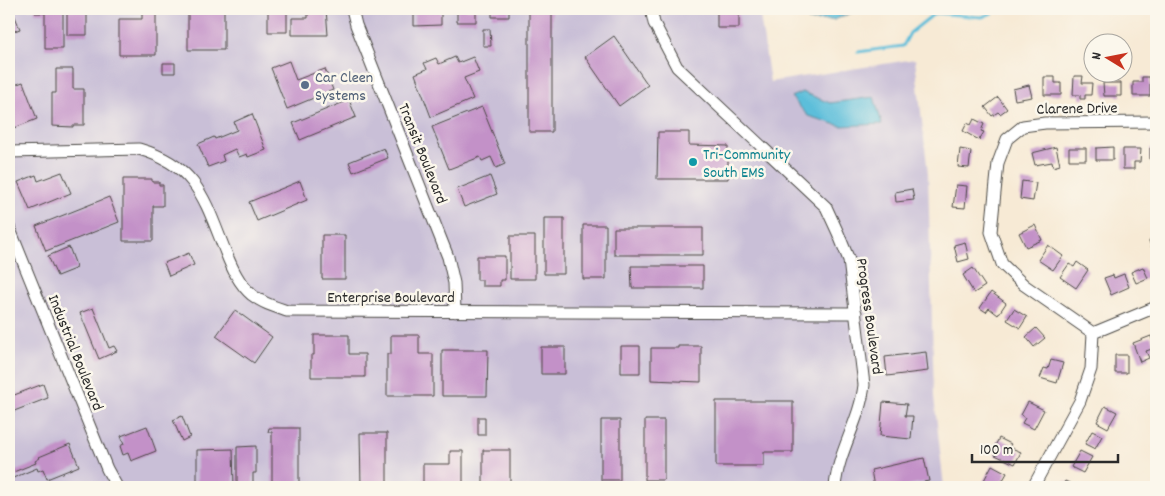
<svg xmlns="http://www.w3.org/2000/svg" width="1165" height="496" font-family="Dekko,sans-serif">
<rect width="100%" height="100%" fill="#fbf7ec"/>
<filter id="ink" filterUnits="userSpaceOnUse"><feTurbulence type="fractalNoise" baseFrequency=".02" numOctaves="2"/><feDisplacementMap in="SourceGraphic" scale="10" xChannelSelector="R" yChannelSelector="G"/><feConvolveMatrix kernelMatrix="1 2 1 2 8 2 1 2 1" color-interpolation-filters="sRGB"/></filter>
<filter id="wash" filterUnits="userSpaceOnUse"><feTurbulence type="fractalNoise" baseFrequency=".0096" numOctaves="4" result="noise"/><feDisplacementMap in="SourceGraphic" scale="20" xChannelSelector="R" yChannelSelector="G"/><feGaussianBlur stdDeviation="1.12" result="paint"/><feColorMatrix in="noise" values="0 0 0 0 0 0 0 0 0 0 0 0 0 0 0 0 0 1.4 0 .05"/><feComposite in="paint" operator="in"/></filter>
<g filter="url(#wash)">
<rect width="100%" height="100%" fill="#f7ead5"/>
<!-- industrial -->
<path fill="#c9bfd7" d="M9 9H759L770 82 915 59 928 174 934 397 944 487H9Z"/>
<!-- water -->
<path fill="#5bbeda" stroke="#437482" d="M810 9H861L834 20 808 21Z
M802 92 830 103 874 97 882 124 841 126 808 116 791 97Z"/>
<g fill="none" stroke-linecap="round" stroke-linejoin="round">
<!-- stream -->
<path stroke="#5bbeda" stroke-width="3" d="M858 52 903 46 910 33 935 13 982 17 1001 9"/>
</g>
<g id="blocks">
<!-- building -->
<path fill="#c391c8" d="M9 9H12L20 29 9 33Z
M35 9H63V49H45V13H35Z
M67 9H87V35H67Z
M188 9H224V50H188Z
M268 9H287V32H268Z
M308 9H326L328 35H292V18H308Z
M414 9H441V25L414 26Z
M457 9H476V22H457Z
M492 9H509V17H492Z
M529 9H552V132H529Z
M717 9H739V28H717Z
M156 10V55H119V19H142V11Z
M483 29H490L491 46H483Z
M614 36 648 85 619 106 585 57Z
M455 57 458 63 473 57 479 72 464 78 473 99 431 117 415 74 427 69 424 63 436 58 439 64Z
M289 61 296 80 325 69 333 90 287 109 271 68Z
M163 63H175V73H163Z
M56 69H73V89H84V125H73V127L52 126V93H56Z
M1074 76H1083L1082 83H1092L1091 95H1085V99H1080V95H1073Z
M1044 77H1055V83H1061V95H1044Z
M1142 77H1150V96H1133V82H1142Z
M23 82 37 119 9 130V87Z
M1103 83H1121V96H1104Z
M1029 85 1032 97 1015 100 1013 89Z
M998 97 1007 109 1000 114 998 112 992 116 985 107Z
M349 100 356 117 300 140 293 123Z
M482 107 505 164 496 168 491 157 482 161 480 157 449 169 432 127Z
M252 114 266 150 248 157 247 154 239 157 235 149 222 155 224 161 208 167 198 144 214 137 215 139 237 130 234 122Z
M974 119 984 124 981 131 984 132 979 140 963 131 967 123 971 125Z
M658 132H689V145L728 146V179H657Z
M1056 147 1060 165 1053 167 1052 162 1035 165 1032 153Z
M1113 147V160H1096V148Z
M384 148 388 158 353 172 349 162Z
M1069 148H1086V160H1069Z
M1150 148H1156V160H1150Z
M960 149 971 151 969 168 958 167Z
M1123 149H1141L1140 162H1134V169H1123Z
M62 172 71 193 30 210 18 182 36 175 38 181Z
M490 176 497 194 464 207 457 189Z
M123 179H152V182H159V185H163V206H153V241H123Z
M300 181 307 200 257 221 249 202Z
M1022 181 1036 183 1033 201 1020 199Z
M956 185 967 186 965 208 953 207Z
M912 189 914 200 896 202 895 192Z
M109 197 119 222 46 251 36 226Z
M544 218H564V274H544Z
M583 225H606V279H583Z
M1035 225 1042 240 1026 247 1019 233Z
M614 228H703V255H614Z
M322 235H345V279H322Z
M510 236H535V279H510Z
M1156 238V259L1149 241Z
M965 242 969 259 958 262 954 245Z
M1048 245 1063 256 1053 270 1038 260Z
M69 247 77 268 57 276 48 256Z
M189 253 194 265 169 276 164 263Z
M477 256H505V280H500V286H482V280H477Z
M1077 262 1088 270 1076 288 1060 277 1069 264 1074 267Z
M631 266H703V288H632Z
M1143 267 1148 278 1136 283 1131 272Z
M973 268 985 286 974 293 963 275Z
M1124 274 1129 287 1111 295 1104 278 1113 275 1114 278Z
M991 292 1006 303 998 315 989 308 986 312 980 308Z
M93 308 109 348 114 346 117 351 99 359 80 313Z
M1014 309 1027 317 1020 328 1007 320Z
M235 310 272 337 254 363 216 336Z
M1036 328 1045 338 1034 347 1026 337Z
M314 335H349V354H365V377H311V355H314Z
M391 335H419V354H433V396H387V354H391Z
M1151 336 1155 348 1146 351 1149 358 1140 362 1133 343Z
M621 346H640V373H621Z
M678 346H701V382L651 380V348H678Z
M541 347H565V374H541Z
M442 350H488L487 396H442Z
M926 352 928 371 887 376 885 357Z
M1115 355H1127V373H1115Z
M1051 360 1063 363 1057 383 1040 378 1044 368 1048 369Z
M43 384 48 398 9 413V397Z
M716 401H793V452H764V466H716Z
M883 402 907 404 905 416H913L911 439 880 436Z
M1028 402 1044 410 1034 429 1022 423 1025 418 1021 415Z
M1105 406 1117 412 1108 428 1097 422Z
M182 416 190 437 182 441 173 420Z
M478 417H485V435H478Z
M601 420H620V480H601Z
M645 420H664V480H645Z
M147 426 156 451 131 461 128 453 123 455 120 446 124 444 121 436Z
M269 428H299V487H272V432H268Z
M1092 431 1102 436 1095 449 1085 444Z
M360 433H387V487H361Z
M999 438 1011 444 1009 447 1021 452 1015 464 995 455 998 448 995 446Z
M70 444 79 466 47 479 43 469 38 471 37 468 13 478 11 473 36 463 35 461 40 458 39 457Z
M256 446V473H253V487H237V447Z
M233 449 234 487H197V450Z
M483 450H510V486H483Z
M450 451H463V487H423V464H450Z
M1080 451 1092 457 1083 473 1071 467Z
M924 458 929 481 899 487H874L871 470Z
M992 465 1007 473 999 487H988L982 484Z
M1065 481 1078 487H1062Z"/>
</g>
</g>
<g filter="url(#ink)">
<use href="#blocks" fill-opacity="0" stroke="#4a4844" stroke-width="1"/>
<g fill="none" stroke-linecap="round" stroke-linejoin="round">
<defs>
<path id="minor" d="M352 9 356 25 448 257 454 283 455 312
M651 9 654 23 677 67 826 207 838 233 849 260 864 385C860 421 838 451 835 487
M9 152 139 149C198 166 205 201 226 253 232 268 239 284 252 295 262 303 275 307 287 311L856 313
M9 227 107 469 117 487
M1093 333 1024 285 1002 264 991 232 998 163 1007 139 1023 126 1045 123 1156 122
M1033 487 1080 401 1091 369 1093 333 1156 307"/>
</defs>
<!-- minor casing -->
<use href="#minor" stroke="#4a4844" stroke-width="13"/>
<!-- minor -->
<use href="#minor" stroke="#fff" stroke-width="11"/>
</g>
</g>
<!-- markers -->
<circle fill="#5c6f8a" stroke="#fbf7ec" stroke-width="2" cx="305" cy="85" r="5"/>
<circle fill="#0f9aa8" stroke="#fbf7ec" stroke-width="2" cx="693" cy="162" r="5"/>
<g text-anchor="middle" stroke-width="5" stroke-linejoin="round" paint-order="stroke">
<!-- service labels -->
<g font-size="16" fill="#4e5e75" stroke="#fbf7ec" text-anchor="start">
<text x="315" y="82">Car Cleen<tspan x="315" dy="18">Systems</tspan></text>
</g>
<!-- street labels -->
<g font-size="16" fill="#2b2b2b" stroke="#fbf7ec">
<text transform="translate(1077 107) rotate(-1)" y="6">Clarene Drive</text>
<text transform="translate(424 153) rotate(68)" y="6">Transit Boulevard</text>
<text x="391" y="302">Enterprise Boulevard</text>
<text transform="translate(871 316) rotate(82)" y="6">Progress Boulevard</text>
<text transform="translate(77 352) rotate(68)" y="6">Industrial Boulevard</text>
</g>
<!-- culture labels -->
<g font-size="16" fill="#0d838f" stroke="#fbf7ec" text-anchor="start">
<text x="703" y="159">Tri-Community<tspan x="703" dy="18">South EMS</tspan></text>
</g>
</g>
<!-- margin -->
<rect width="1165" height="496" fill="none" stroke="#fbf7ec" stroke-width="30"/>
<!-- north arrow -->
<g transform="translate(1108 58) rotate(280)"><circle r="24" fill="#fbf7ec" stroke="#a8a59f"/>
<path d="M0-4L9 19L0 12L-9 19Z" fill="#c8321e"/>
<text y="-8" font-size="14" font-weight="bold" text-anchor="middle" fill="#2b2b2b">N</text>
</g>
<!-- scale -->
<path d="M972 454v8h146v-8" fill="none" stroke="#2b2b2b" stroke-width="2.5"/>
<text x="980" y="454" font-size="15" fill="#2b2b2b" stroke="#fbf7ec" stroke-width="4" paint-order="stroke">100 m</text>
</svg>
